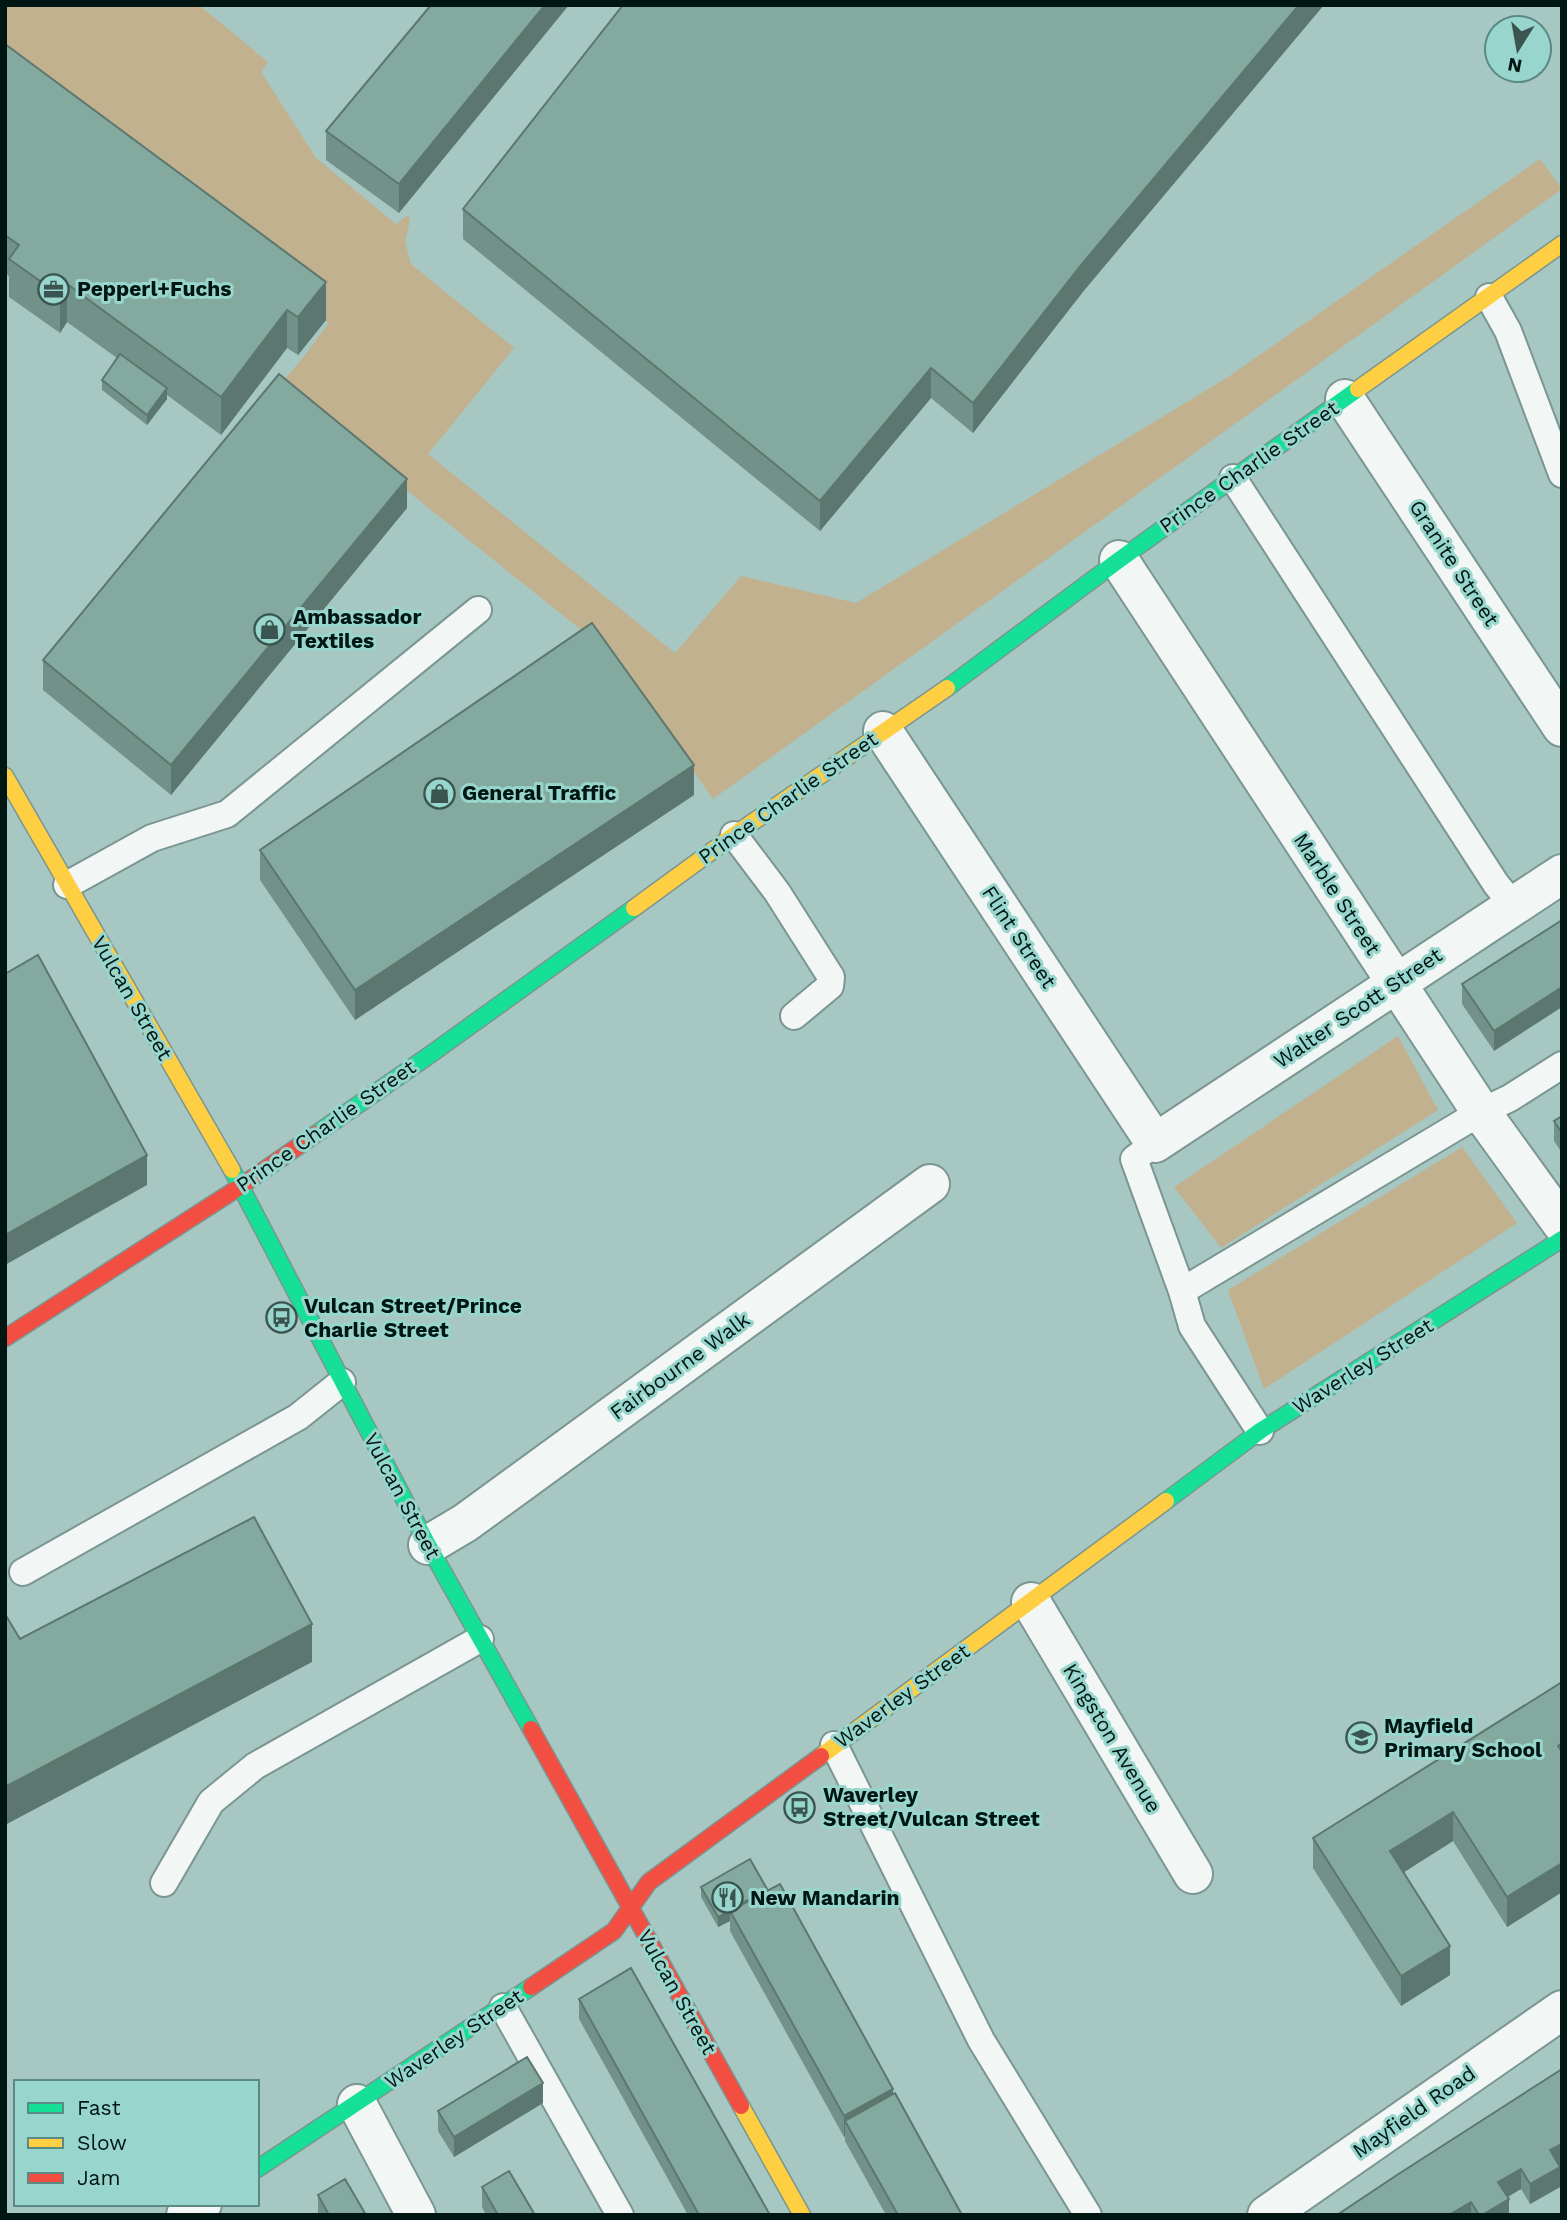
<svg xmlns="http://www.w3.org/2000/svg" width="1567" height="2220" viewBox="0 0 1567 2220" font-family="'Work Sans',sans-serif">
<rect width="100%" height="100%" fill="#a6c7c2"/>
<path fill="#c2b18e" d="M5 5H199L268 62 261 72 316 158 396 224 408 215 410 221 405 242 411 264 514 348 428 454 675 653 741 576 856 603 1228 377 1540 159 1562 189 713 799 609 652 287 395 225 449 301 360 329 323 10 82 5 45Z
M1398 1036 1438 1110 1221 1248 1174 1187Z
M1462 1147 1517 1223 1264 1389 1228 1290Z"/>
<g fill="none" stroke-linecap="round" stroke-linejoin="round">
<defs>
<path id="lane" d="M1489 297 1508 331 1562 474
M1233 478 1496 884 1513 905
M734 835 777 892 831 977 830 986 794 1016
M67 885 152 838 227 814 478 610
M1155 1143 1134 1159 1182 1291 1192 1326 1260 1431
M1182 1291 1481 1112 1510 1098 1562 1065
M23 1572 298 1417 342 1382
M834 1745 981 2040 1088 2215
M164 1883 211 1802 255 1766 480 1639
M503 2007 620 2215"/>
<path id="street" d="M1345 399 1562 727
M1119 560 1481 1112 1562 1224
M883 731 1155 1143 1562 874
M428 1545 465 1523 930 1184
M1031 1602 1193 1874
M357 2104 416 2215
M186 2215 202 2204
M1267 2215 1562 2010"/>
<path id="fast" d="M947 688 1119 560 1358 389
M316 1134 431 1054 634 908
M232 1170 428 1545 531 1729
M1166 1501 1260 1431 1562 1239
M257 2169 531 1987"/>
<path id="slow" d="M1358 389 1562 244
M5 776 232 1170
M634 908 734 835 947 688
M821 1756 1166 1501
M741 2106 802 2215"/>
<path id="jam" d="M5 1338 241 1186 316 1134
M531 1729 741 2106
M531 1987 614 1931 649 1882 821 1756"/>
</defs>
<use href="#lane" stroke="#7b9692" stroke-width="30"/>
<use href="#street" stroke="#7b9692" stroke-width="42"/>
<use href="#fast" stroke="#7b9692" stroke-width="19"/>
<use href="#slow" stroke="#7b9692" stroke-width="19"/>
<use href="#jam" stroke="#7b9692" stroke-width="19"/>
<use href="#lane" stroke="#f2f7f6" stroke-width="26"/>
<use href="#street" stroke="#f2f7f6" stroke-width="38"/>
<use href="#fast" stroke="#16e098" stroke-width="16"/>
<use href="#slow" stroke="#ffcf43" stroke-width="16"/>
<use href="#jam" stroke="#f24e42" stroke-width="16"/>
</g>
<path fill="#729289" d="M431 5 399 213 326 160V131Z
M5 44 326 320 298 355 287 348 221 435 167 395V399L147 425 102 390V380L117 358 67 322 60 333 9 297V276L5 273Z
M463 209 1082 293 973 433 931 398 820 531 463 239Z
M407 508 171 795 43 690V660Z
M694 795 355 1020 260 880V850Z
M1562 920 1494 1051 1462 1004V984Z
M1562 1116V1153L1554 1141V1121Z
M1562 1682V1892L1507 1927 1453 1841 1404 1872 1450 1975 1401 2006 1313 1868V1838Z
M701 1887 767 1891 893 2094 962 2215H886L845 2141V2136L844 2137 730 1931V1921L718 1927 701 1897Z
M579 1999 770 2215H688L579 2019Z
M543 2103 454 2157 438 2131V2111Z
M1559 2166 1560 2187 1530 2204 1521 2189 1508 2197 1509 2215H1337L1397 2175Z
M482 2187 535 2215H486L482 2207Z
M318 2195 366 2215H318Z"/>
<path fill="#5c776f" d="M545 5H569L399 213V184Z
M1299 5H1324L1082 293 973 433V403L1082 264Z
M326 282V320L298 355V317Z
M67 284V322L60 333V295Z
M287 310V348L221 435V397Z
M931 368V398L820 531V501Z
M167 388V399L147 425V415Z
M407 479V508L171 795V765Z
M694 765V795L355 1020V990Z
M1562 987V1007L1494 1051V1031Z
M147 1155V1185L5 1265V1235Z
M312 1624V1662L5 1825V1787Z
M1453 1812V1841L1390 1881V1851Z
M1562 1863V1892L1507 1927V1897Z
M767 1889V1899L730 1911V1921L718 1927V1917Z
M1450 1946V1975L1401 2006V1976Z
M543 2083V2103L454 2157V2137Z
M893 2089V2110L845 2121V2136L844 2137V2116Z
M1562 2144V2164L1550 2171V2150Z
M1560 2167V2187L1530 2204V2184Z
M1521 2169V2189L1498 2202V2182Z
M1509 2199V2215H1482Z
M1471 2202V2215H1449Z"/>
<path fill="#84aa9f" stroke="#5c776f" stroke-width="2" d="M431 5H545L399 184 326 131Z
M623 5H1299L1082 264 973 403 931 368 820 501 463 209Z
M5 44 326 282 298 317 287 310 221 397 67 284 60 295 9 259 19 245 5 235Z
M120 354 167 388 147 415 102 380Z
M279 374 407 479 171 765 43 660Z
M592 623 694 765 355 990 260 850Z
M1562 920V987L1494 1031 1462 984Z
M38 955 147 1155 5 1235V974Z
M1562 1116V1133L1554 1121Z
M254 1517 312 1624 5 1787V1614L20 1639Z
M1562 1682V1743L1558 1746 1562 1752V1863L1507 1897 1453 1812 1390 1851 1450 1946 1401 1976 1313 1838Z
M750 1859 767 1889 718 1917 701 1887Z
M780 1884 893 2089 844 2116 730 1911Z
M631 1968 770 2215H699L579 1999Z
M527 2057 543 2083 454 2137 438 2111Z
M1562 2069V2144L1550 2150 1560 2167 1530 2184 1521 2169 1498 2182 1509 2199 1482 2215H1479L1471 2202 1449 2215H1337L1397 2175Z
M895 2093 962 2215H898L845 2121Z
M509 2171 535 2215H498L482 2187Z
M345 2179 366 2215H329L318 2195Z"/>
<defs>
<symbol id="office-ring" viewBox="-11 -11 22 22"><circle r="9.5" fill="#98d5cd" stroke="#3a5450" stroke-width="1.5"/><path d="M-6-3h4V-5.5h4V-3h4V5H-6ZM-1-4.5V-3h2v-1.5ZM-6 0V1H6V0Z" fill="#3a5450"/></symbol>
<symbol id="shop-ring" viewBox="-11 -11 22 22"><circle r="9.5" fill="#98d5cd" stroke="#3a5450" stroke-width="1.5"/><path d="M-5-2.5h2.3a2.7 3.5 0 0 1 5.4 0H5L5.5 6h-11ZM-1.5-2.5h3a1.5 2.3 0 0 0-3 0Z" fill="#3a5450"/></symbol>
<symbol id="bus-ring" viewBox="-11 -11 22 22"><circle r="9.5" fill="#98d5cd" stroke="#3a5450" stroke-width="1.5"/><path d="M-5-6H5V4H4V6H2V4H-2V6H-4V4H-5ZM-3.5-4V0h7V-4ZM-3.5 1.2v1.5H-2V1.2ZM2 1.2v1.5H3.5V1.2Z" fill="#3a5450"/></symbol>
<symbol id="school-ring" viewBox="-11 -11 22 22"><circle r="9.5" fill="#98d5cd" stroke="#3a5450" stroke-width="1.5"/><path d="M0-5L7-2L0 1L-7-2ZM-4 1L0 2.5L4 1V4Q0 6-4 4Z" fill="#3a5450"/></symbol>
<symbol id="restaurant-ring" viewBox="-11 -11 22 22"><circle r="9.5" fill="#98d5cd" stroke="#3a5450" stroke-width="1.5"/><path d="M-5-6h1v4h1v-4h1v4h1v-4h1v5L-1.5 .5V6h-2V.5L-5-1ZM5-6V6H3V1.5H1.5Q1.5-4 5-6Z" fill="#3a5450"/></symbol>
</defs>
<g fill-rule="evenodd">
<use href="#office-ring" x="36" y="272" width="35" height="35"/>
<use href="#shop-ring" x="252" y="612" width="35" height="35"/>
<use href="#shop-ring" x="422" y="776" width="35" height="35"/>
<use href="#bus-ring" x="264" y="1300" width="35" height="35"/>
<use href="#school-ring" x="1344" y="1720" width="35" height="35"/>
<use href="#bus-ring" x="782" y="1790" width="35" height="35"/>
<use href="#restaurant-ring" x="710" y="1880" width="35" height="35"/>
</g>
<g text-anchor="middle" stroke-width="6" stroke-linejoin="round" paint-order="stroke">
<g font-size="21" font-weight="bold" fill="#001613" stroke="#98d5cd" text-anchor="start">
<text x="77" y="296">Pepperl+Fuchs</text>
<text x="293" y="624">Ambassador<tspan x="293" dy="24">Textiles</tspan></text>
<text x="462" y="800">General Traffic</text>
<text x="304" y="1313">Vulcan Street/Prince<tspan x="304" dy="24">Charlie Street</tspan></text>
<text x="1384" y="1733">Mayfield<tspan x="1384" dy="24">Primary School</tspan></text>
<text x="823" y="1802">Waverley<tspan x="823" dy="24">Street/Vulcan Street</tspan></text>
<text x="750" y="1905">New Mandarin</text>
</g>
<g font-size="21" fill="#001613" stroke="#98d5cd">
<text transform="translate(1249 467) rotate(-35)" y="7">Prince Charlie Street</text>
<text transform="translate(1454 563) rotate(57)" y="7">Granite Street</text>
<text transform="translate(788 798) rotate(-35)" y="7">Prince Charlie Street</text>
<text transform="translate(1337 894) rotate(57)" y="7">Marble Street</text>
<text transform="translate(1019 937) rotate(57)" y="7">Flint Street</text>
<text transform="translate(132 998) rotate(60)" y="7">Vulcan Street</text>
<text transform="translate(1358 1008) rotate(-34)" y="7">Walter Scott Street</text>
<text transform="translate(326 1126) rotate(-35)" y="7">Prince Charlie Street</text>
<text transform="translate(680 1366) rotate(-36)" y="7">Fairbourne Walk</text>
<text transform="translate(1363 1366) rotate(-32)" y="7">Waverley Street</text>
<text transform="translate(402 1496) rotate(62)" y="7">Vulcan Street</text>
<text transform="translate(902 1696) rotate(-36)" y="7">Waverley Street</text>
<text transform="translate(1112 1738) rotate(59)" y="7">Kingston Avenue</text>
<text transform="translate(677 1992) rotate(61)" y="7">Vulcan Street</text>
<text transform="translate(454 2039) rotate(-34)" y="7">Waverley Street</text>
<text transform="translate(1414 2112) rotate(-35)" y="7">Mayfield Road</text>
</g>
</g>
<rect width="1567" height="2220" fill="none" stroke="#001613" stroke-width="14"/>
<rect x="14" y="2080" width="245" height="126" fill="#98d5cd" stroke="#5b8983" stroke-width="2"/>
<rect x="28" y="2103" width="35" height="10" fill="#16e098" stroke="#5b8983" stroke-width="2"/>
<text x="77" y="2115" font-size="21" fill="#001613">Fast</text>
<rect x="28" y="2138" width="35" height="10" fill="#ffcf43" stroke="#5b8983" stroke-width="2"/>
<text x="77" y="2150" font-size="21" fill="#001613">Slow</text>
<rect x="28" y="2173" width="35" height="10" fill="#f24e42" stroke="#5b8983" stroke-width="2"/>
<text x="77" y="2185" font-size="21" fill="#001613">Jam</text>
<g transform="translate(1518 49) rotate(191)"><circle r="33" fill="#98d5cd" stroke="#5b8983" stroke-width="2"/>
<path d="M0-5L12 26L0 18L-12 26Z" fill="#3a5450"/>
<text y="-10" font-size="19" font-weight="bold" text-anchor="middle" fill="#001613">N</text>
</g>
</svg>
